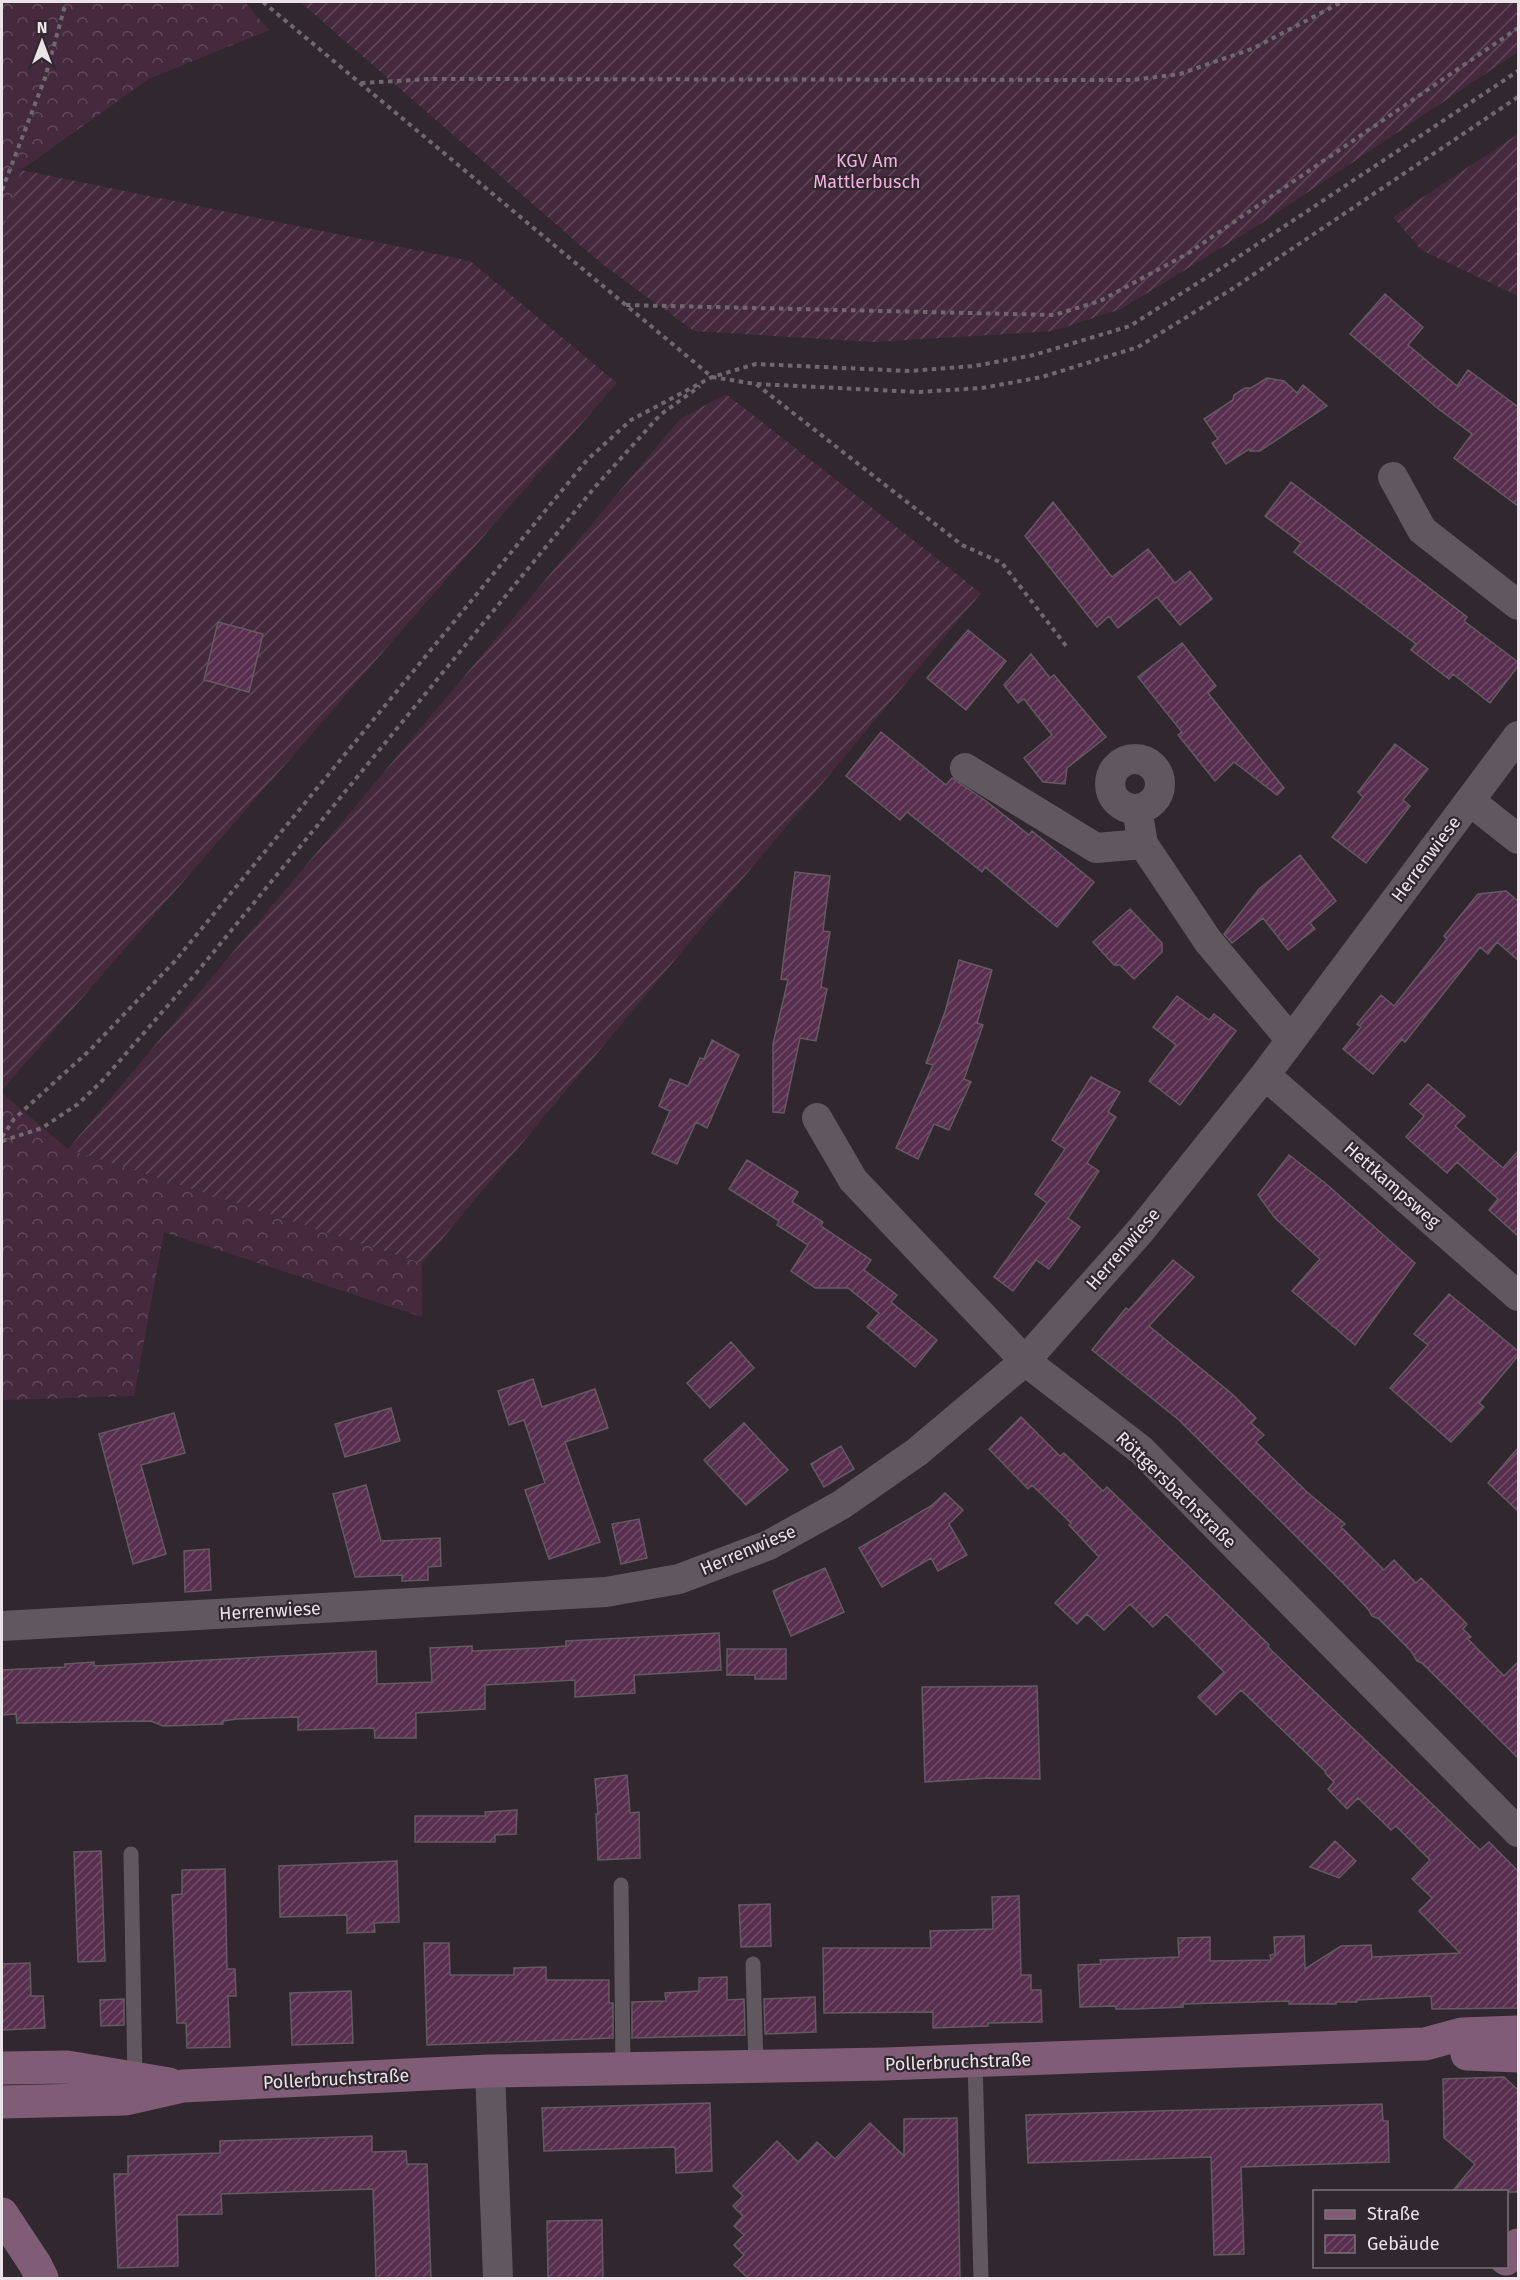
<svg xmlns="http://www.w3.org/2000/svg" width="1520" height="2280" viewBox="0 0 1520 2280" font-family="'Fira Sans',sans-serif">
<defs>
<pattern id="forest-crowns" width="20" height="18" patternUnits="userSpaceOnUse" patternTransform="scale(1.5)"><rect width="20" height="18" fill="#452a3e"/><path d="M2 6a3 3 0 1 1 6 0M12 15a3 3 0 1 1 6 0" fill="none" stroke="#60495a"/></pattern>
<pattern id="garden-furrows" width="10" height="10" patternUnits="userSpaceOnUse" patternTransform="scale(1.5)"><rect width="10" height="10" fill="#452a3e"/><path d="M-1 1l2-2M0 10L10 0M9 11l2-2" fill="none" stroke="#60495a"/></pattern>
<pattern id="building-hatch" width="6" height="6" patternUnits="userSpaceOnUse" patternTransform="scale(1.5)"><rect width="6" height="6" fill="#582f4e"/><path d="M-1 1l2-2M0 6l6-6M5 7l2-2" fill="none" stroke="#704d68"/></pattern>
</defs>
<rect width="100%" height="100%" fill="#30282e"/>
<path fill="url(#forest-crowns)" d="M2 2H245L269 30 149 79 21 170 2 235Z
M2 1093 68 1149 422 1263V1317L164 1232 134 1396 2 1400Z"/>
<path fill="url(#garden-furrows)" d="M300 2H1518V52L1257 226 1121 309 1053 331 874 342 694 331 602 264Z
M1518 134V296L1421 250 1393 217Z
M21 170 470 261 617 383 2 1090V235Z
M726 394 981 593 422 1263 68 1149 680 419Z"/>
<path fill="url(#building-hatch)" stroke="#645a61" stroke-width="1.5" d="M1385 294 1423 327 1408 345 1457 386 1468 370 1518 407V506L1454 458 1472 434 1436 407 1350 334Z
M1267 378 1284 381 1297 393 1303 385 1327 406 1260 451H1250L1249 449 1226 464 1212 443 1218 439 1204 419 1233 400 1234 395 1245 388H1251Z
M1291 482 1467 617 1464 621 1518 662V666L1490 703 1453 674 1449 679 1411 650 1416 644 1294 552 1301 543 1265 516Z
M1053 502 1112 577 1148 549 1175 583 1190 571 1212 599 1180 625 1157 597 1118 628 1109 616 1097 627 1025 536Z
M218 622 263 634 249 692 204 680Z
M968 630 1006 661 966 710 927 678Z
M1182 643 1216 686 1208 693 1284 788 1277 795 1234 762 1215 781 1178 735 1182 732 1138 677Z
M1031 654 1050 678 1054 675 1106 737 1067 768 1065 784 1043 782 1024 758 1052 735 1024 699 1018 703 1004 685Z
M881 732 946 785 952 778 986 801 1029 835 1032 831 1094 882 1057 927 985 867 982 872 907 812 900 820 846 776Z
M1395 744 1428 769 1403 800 1410 806 1366 863 1332 837 1363 797 1358 792Z
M1300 855 1336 901 1310 923 1315 929 1288 950 1263 918 1232 943 1224 934 1259 889Z
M795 872 830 876 823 931 830 932 821 987 827 989 816 1041 800 1038 784 1113 773 1112V1044L788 980 781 979Z
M1506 891 1518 901V960L1497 942 1488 954 1480 947 1405 1042 1402 1039 1373 1074 1343 1049 1361 1027 1357 1024 1381 995 1394 1006 1447 939 1444 936 1478 894Z
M1130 909 1162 943V952L1134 979 1120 965H1114L1093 942Z
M959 960 992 970 977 1023 983 1025 964 1079 971 1082 949 1130 934 1124 918 1159 896 1148 933 1065 926 1063 945 1012Z
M1177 996 1209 1020 1214 1014 1236 1031 1180 1105 1149 1081 1176 1045 1153 1027Z
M712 1040 739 1055 707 1128 696 1122 677 1164 652 1153 670 1111 659 1106 670 1079 688 1086 700 1058 704 1059Z
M1091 1077 1120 1092 1108 1112 1116 1117 1087 1163 1099 1171 1068 1218 1080 1227 1049 1269 1036 1260 1013 1291 994 1277 1047 1203 1035 1194 1065 1149 1052 1140Z
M1428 1084 1465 1116 1455 1126 1503 1168 1518 1151V1236L1489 1210 1498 1199 1457 1162 1447 1173 1406 1137 1424 1116 1410 1104Z
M1289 1155 1325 1183 1415 1263 1355 1345 1292 1291 1320 1259 1275 1218 1258 1195Z
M747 1160 798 1192 792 1202 823 1222 821 1226 871 1260 864 1270 897 1295 891 1302 937 1340 915 1367 867 1327 879 1313 848 1288H815L791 1271 808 1245 777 1225 779 1221 729 1189Z
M1173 1260 1194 1277 1149 1326 1231 1393 1256 1418 1251 1423 1264 1435 1256 1442 1307 1492 1345 1524 1341 1527 1384 1570 1394 1560 1416 1583 1421 1578 1467 1624 1463 1629 1471 1637 1468 1639 1504 1676 1518 1662V1758L1422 1663 1417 1661 1411 1651 1379 1619 1372 1616 1368 1609 1341 1581 1179 1420 1092 1350 1126 1308 1129 1310Z
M1449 1294 1518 1351V1356L1479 1403 1484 1407 1451 1442 1390 1388 1428 1345 1414 1334Z
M731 1342 754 1368 710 1408 687 1383Z
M533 1379 542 1407 595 1389 608 1428 565 1442 600 1542 549 1559 525 1490 545 1483 524 1420 509 1425 498 1391Z
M391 1408 400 1441 345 1457 335 1424Z
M174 1413 185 1453 141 1465 166 1554 133 1564 99 1434Z
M1021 1417 1060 1456 1064 1453 1103 1491 1107 1487 1269 1645 1268 1647 1480 1850 1489 1842 1518 1871V2008L1432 2009 1431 1996 1357 2000V2002H1336V2004H1289V2001L1183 2004V2007L1136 2009H1116L1115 2006 1080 2007 1078 1965 1101 1964 1100 1960 1179 1957 1178 1938 1210 1937V1961L1271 1960 1270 1955 1275 1954 1274 1937 1304 1936 1305 1969 1341 1946 1371 1945 1372 1957 1460 1953 1419 1911 1432 1898 1412 1879 1430 1860 1396 1826 1391 1830 1358 1798 1347 1809 1328 1789 1334 1782 1325 1773 1326 1772 1241 1690 1216 1715 1198 1697 1224 1672 1166 1614 1153 1627 1130 1604 1104 1630 1087 1614 1077 1624 1055 1603 1099 1557 1069 1525 1071 1523 1032 1485 1028 1489 989 1449Z
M744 1423 788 1470 746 1505 704 1460Z
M841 1446 854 1469 824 1487 811 1464Z
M1518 1448V1511L1488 1483Z
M366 1485 381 1541 440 1538 441 1566 428 1567V1580L402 1581V1575L355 1577 333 1494Z
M945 1493 963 1510 949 1524 967 1555 938 1571 931 1558 882 1587 859 1548 931 1506Z
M639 1519 647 1558 621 1564 612 1524Z
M209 1549 211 1590 185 1592 184 1551Z
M825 1568 844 1612 791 1636 773 1591Z
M719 1633 721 1670 634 1675 635 1693 575 1697V1680L485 1685V1709L416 1713V1738H375L374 1728 298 1730V1717L237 1719 223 1721V1724L163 1726 151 1721 17 1723 16 1714 2 1715V1670L65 1667V1664L94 1662V1666L376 1651 377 1684 432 1682 430 1648 472 1646V1651L539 1648 566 1646V1641Z
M727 1649H786V1679H755V1675H727Z
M1037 1686 1040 1779 988 1778 925 1782 922 1687Z
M627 1775 630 1813 639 1812 640 1858 598 1860 596 1814H598L595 1779Z
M517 1810 516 1834 495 1835V1842H415V1816H486L485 1812Z
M1335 1841 1356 1861 1339 1878 1310 1867Z
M101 1851 105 1961 78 1962 74 1852Z
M397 1861 399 1922 374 1923 375 1932 347 1933V1915L280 1917 279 1866Z
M225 1869 227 1969H235L236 1996H228L230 2047 187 2048 186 2023H177L172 1895 182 1894V1870Z
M1019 1896 1021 1975H1031V1990H1041L1042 2022 988 2023V2026L933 2028V2012L824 2013 823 1948H931L930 1931 993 1929 992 1897Z
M770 1904 771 1946 741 1947 739 1905Z
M424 1943H449L450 1975H514V1968L546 1967V1980H609V2003H613V2038L427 2045Z
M30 1963 31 1996H43L45 2028 2 2030V1964Z
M727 1977V2000L744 1999 745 2035 632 2038V2002L666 2001 665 1993 699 1991V1978Z
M351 1991 353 2043 292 2045 290 1993Z
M815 1997 816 2032 765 2034 764 1999Z
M124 1999V2025L101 2026 100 2000Z
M1504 2077 1518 2090V2192H1452L1475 2164 1444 2138 1443 2079Z
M710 2103 712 2171 676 2173 675 2147 544 2151 542 2108Z
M1382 2104 1383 2121H1388L1389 2162 1241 2167 1244 2254 1214 2255 1211 2157 1028 2163 1026 2115Z
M957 2118 960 2278H748L734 2265 744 2255 734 2245 744 2235 734 2226 743 2216 733 2206 743 2196 733 2186 777 2141 798 2162 817 2142 835 2159 870 2123 904 2156V2119Z
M372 2136V2152L406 2151 407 2164H427L431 2278H376L373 2189 221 2194 222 2214 177 2215 178 2266 118 2268 114 2174H128V2156L220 2153V2141Z
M602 2220 603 2278H548L547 2221Z"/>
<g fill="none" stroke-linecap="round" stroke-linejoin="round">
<path stroke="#70686e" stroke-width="4" stroke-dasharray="4.5 4.5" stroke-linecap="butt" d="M263 2 712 377 756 384 962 545 1002 563 1067 647
M361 83 430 79 1132 80 1180 74 1254 48 1342 2
M2 190 45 78 66 2
M626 305 1054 315 1100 301 1187 254 1518 28
M757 384 918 392 982 388 1042 377 1138 347 1232 289 1518 97
M2 1137 14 1119 90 1050 175 961 587 460 631 420 712 377 756 364 909 371 974 366 1034 355 1130 326 1223 267 1518 71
M2 1141 42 1128 78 1104 102 1081 198 971 595 487 660 415 700 386"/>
<path stroke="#61575e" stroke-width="15" d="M131 1854 135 2082
M621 1885 623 2069
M753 1964 756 2067
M975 2061 981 2278"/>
<path stroke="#61575e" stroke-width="30" d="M1393 477 1422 530 1518 605
M1110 784a25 25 0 1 1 50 0a25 25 0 1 1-50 0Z
M965 768 1096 848 1143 844
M1470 801 1518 839
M1137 809 1143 844 1208 941 1290 1039
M1265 1075 1518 1296
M817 1118 853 1180 1025 1361 1141 1450 1518 1832
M2 1626 606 1592 679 1579 769 1545 841 1505 917 1452 1025 1361 1141 1230 1265 1075 1518 736
M490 2071 498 2278"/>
<path stroke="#805c77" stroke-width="33" d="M1467 2054 1518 2056
M2 2068 67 2067 169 2084
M2 2102 126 2099 183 2086 490 2071 885 2064 1425 2044 1462 2034 1518 2032
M2 2214 35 2264 42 2278
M1506 2259 1518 2245"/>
</g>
<g text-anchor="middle" stroke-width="4.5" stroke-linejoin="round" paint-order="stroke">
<g font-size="18" fill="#f5afe1" stroke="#30282e">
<text x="867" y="167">KGV Am<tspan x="867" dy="21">Mattlerbusch</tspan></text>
</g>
<g font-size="18" fill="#eae4e8" stroke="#30282e">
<text transform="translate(1426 859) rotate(-53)" y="6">Herrenwiese</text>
<text transform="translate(1392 1185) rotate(41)" y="6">Hettkampsweg</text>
<text transform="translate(1123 1249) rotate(-49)" y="6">Herrenwiese</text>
<text transform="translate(1176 1490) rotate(44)" y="6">Röttgersbachstraße</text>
<text transform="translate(748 1550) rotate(-23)" y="6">Herrenwiese</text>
<text transform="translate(270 1611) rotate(-3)" y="6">Herrenwiese</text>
<text transform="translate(958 2062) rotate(-2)" y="6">Pollerbruchstraße</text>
<text transform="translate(336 2079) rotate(-3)" y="6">Pollerbruchstraße</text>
</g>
</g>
<rect width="1520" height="2280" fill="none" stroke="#eae4e8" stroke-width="6"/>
<rect x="1313" y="2190" width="195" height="78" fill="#30282e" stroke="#7a7378" stroke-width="1.5"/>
<rect x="1325" y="2210" width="30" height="9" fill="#805c77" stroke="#7a7378" stroke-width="1.5"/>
<text x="1367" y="2220" font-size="18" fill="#eae4e8">Straße</text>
<rect x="1325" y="2235" width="30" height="18" fill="url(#building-hatch)" stroke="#7a7378" stroke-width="1.5"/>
<text x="1367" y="2250" font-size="18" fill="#eae4e8">Gebäude</text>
<g transform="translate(42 42)" stroke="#30282e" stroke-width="4.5" paint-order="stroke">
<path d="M0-4.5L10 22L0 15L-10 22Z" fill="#eae4e8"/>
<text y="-9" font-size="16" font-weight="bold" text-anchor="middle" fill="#eae4e8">N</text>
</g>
</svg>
